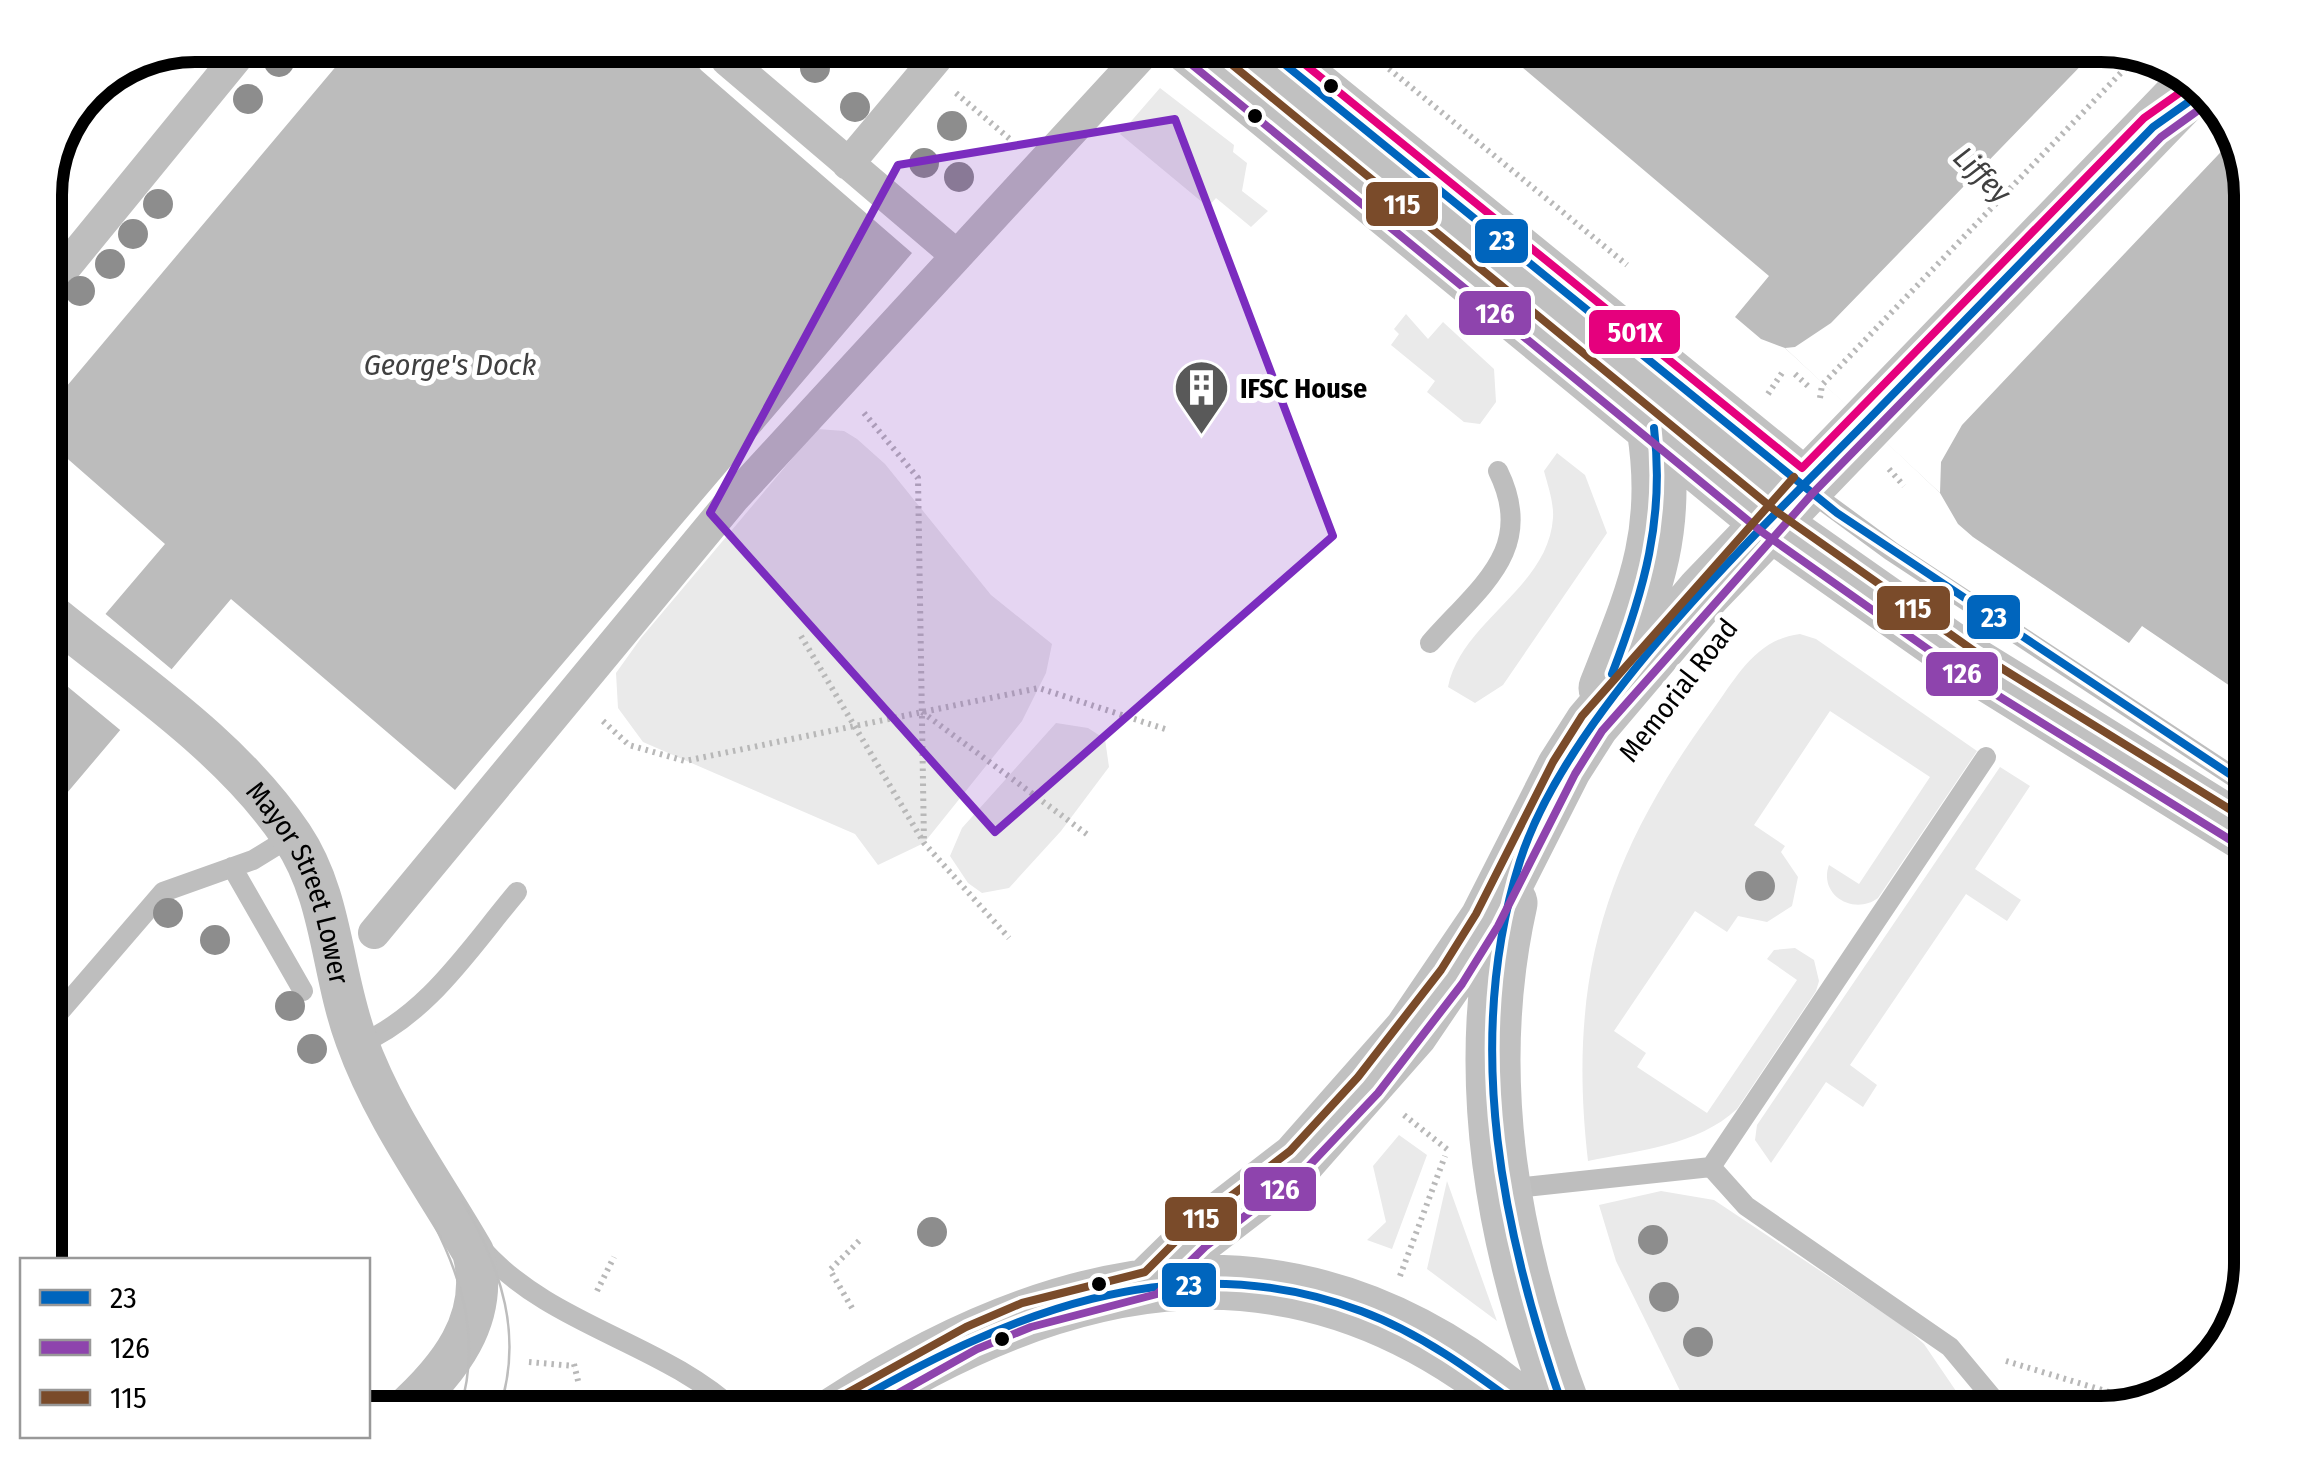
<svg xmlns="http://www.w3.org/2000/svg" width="2297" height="1458" viewBox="0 0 2297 1458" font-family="'Fira Sans Condensed',sans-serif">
<rect width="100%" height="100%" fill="#fff"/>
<path fill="#eaeaea" d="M1160 88 1234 145 1233 152 1247 163 1242 191 1268 211 1251 227 1216 198 1208 207 1120 134Z
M1406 314 1428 339 1443 322 1494 369 1496 402 1480 424 1464 422 1427 392 1435 381 1391 345 1399 334 1394 329Z
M817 429 844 431 857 439 885 464 991 595 1052 644 1046 673 1022 721 924 843 878 865 855 834 643 742 618 708 616 673 641 638Z
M1557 453 1585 475 1607 533 1503 685 1475 703 1448 687C1462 620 1548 589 1553 518 1554 503 1548 486 1544 471Z
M1800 634 1816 639 1977 751 1878 898C1854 916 1818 895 1829 865L1859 884 1930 777 1830 711 1754 825 1785 846 1781 852 1798 877 1792 906 1767 922 1738 916 1727 932 1695 911 1614 1031 1646 1053 1637 1067 1707 1113 1797 980 1767 959 1774 950 1795 948 1814 960 1819 981 1816 991 1737 1109C1697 1146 1639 1150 1588 1161 1567 978 1605 858 1712 711 1736 678 1756 639 1800 634Z
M1056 723 1088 728 1105 739 1109 767 1061 831 1009 888 982 893 968 883 950 856 962 828Z
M2000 767 2030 786 1975 869 2021 900 2007 921 1966 894 1850 1065 1877 1085 1863 1107 1826 1082 1771 1163 1755 1140 1757 1125Z
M1399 1135 1427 1155 1392 1249 1367 1240 1386 1222 1373 1166Z
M1447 1181 1497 1321 1427 1269Z
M1661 1191 1714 1200 1906 1328 1924 1344 1971 1413H1691L1616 1261 1599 1205Z"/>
<path fill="#bcbcbc" d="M354 45H693V59L701 70 912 253 455 790 231 599 45 819V685L165 544 45 439V412Z
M1496 45H2101L2232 120 2252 187V701L2142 626 2129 643 1973 537 1958 524 1940 493 1864 421 1785 348 1761 339 1735 317 1769 276Z"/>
<path fill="#fff" d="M2101 45 2184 70 2232 120 2236 136 1962 425 1941 462 1940 493 1785 348 1795 347 1831 323Z
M102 611 176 673 125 734 50 672Z"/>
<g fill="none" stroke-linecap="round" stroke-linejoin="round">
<path stroke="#b8b8b8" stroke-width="6" stroke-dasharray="2.5 5" stroke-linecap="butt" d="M1360 45 1627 265
M956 93 1011 140
M1795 374 1809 387
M1768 394 1782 373
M1820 398 1822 385 2137 56
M864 413 918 478 924 843
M1889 469 1904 486
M801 636 924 843 1009 938
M922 712 1088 835
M603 721 629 745 685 761 1039 688 1168 730
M1404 1115 1448 1150
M1400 1276 1445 1156
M597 1291 614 1257
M852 1308 830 1270 860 1240
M2006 1361 2112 1393 2124 1407
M529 1362 574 1366
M574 1364 579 1385"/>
<path stroke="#bebebe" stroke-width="20" d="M1808 490 1891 551 2252 789
M1430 643C1479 587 1537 550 1498 471
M232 867 303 991
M45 1029 163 892 253 860 292 836
M358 1045C428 1015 469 949 517 892
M1711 1167 1746 1206 1950 1347 2005 1413
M1507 1189 1711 1167 1986 757
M482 1249C552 1327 663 1342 738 1413"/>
<path stroke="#bebebe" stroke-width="32" d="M740 45 727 60 956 255
M848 164 936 59
M45 292 247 45
M374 933 733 499 1151 45"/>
<path stroke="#bebebe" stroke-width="42" id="s1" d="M45 610C129 679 231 745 292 836 333 897 331 971 356 1039 384 1117 432 1181 473 1252 491 1319 448 1371 401 1413"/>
<path stroke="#c1c1c1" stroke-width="55" d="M1188 45 1769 522 1970 663 2252 838
M1261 45 1803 485
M1606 688C1644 592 1671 533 1654 428
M1510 903C1471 1078 1503 1248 1565 1413
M1151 1283 1198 1237 1298 1160 1411 1032 1487 920 1564 768 1592 724 1704 592 2196 82
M837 1413C1070 1262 1303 1217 1529 1413"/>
<path stroke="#bdbdbd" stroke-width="2.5" d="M463 1202C501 1268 525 1337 498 1413
M433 1222C465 1285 481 1344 459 1413"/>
<defs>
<path id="bus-1" d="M1261 45 1837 513 2252 789
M1612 674C1644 591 1665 518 1654 428
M842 1409C1002 1316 1175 1241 1361 1311 1423 1334 1476 1374 1529 1413
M1565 1413C1503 1236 1462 1045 1520 861 1567 712 1757 533 1867 421 1963 323 2058 225 2153 127L2204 91"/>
<path id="bus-2" d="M1180 55 1762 532 1963 674 2245 849
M863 1413 977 1349 1031 1327 1157 1294 1206 1246 1306 1169 1378 1093 1462 984 1498 926 1575 774 1602 731 1812 494 2161 137 2211 101"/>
<path id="bus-3" d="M1208 45 1777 512 1977 653 2252 823
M831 1402 966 1327 1022 1303 1145 1272 1190 1227 1290 1151 1358 1077 1441 970 1476 914 1553 762 1582 716 1794 477"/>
<path id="bus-4" d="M1281 45 1802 468 2144 118 2195 82"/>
</defs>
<use href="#bus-1" stroke="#fff" stroke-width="15"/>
<use href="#bus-2" stroke="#fff" stroke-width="15"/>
<use href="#bus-3" stroke="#fff" stroke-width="15"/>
<use href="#bus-4" stroke="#fff" stroke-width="15"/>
<use href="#bus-1" stroke="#0065bd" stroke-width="8"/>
<use href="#bus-2" stroke="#8e44ad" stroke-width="8"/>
<use href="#bus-3" stroke="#7a4b2a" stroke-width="8"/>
<use href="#bus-4" stroke="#e5007d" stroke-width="8"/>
</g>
<g fill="#8d8d8d">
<circle cx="279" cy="62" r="15"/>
<circle cx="815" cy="68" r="15"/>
<circle cx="248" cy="99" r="15"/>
<circle cx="855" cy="107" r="15"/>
<circle cx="952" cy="126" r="15"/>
<circle cx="924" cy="163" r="15"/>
<circle cx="959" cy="177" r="15"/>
<circle cx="158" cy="204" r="15"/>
<circle cx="133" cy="234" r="15"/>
<circle cx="110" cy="264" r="15"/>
<circle cx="80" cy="291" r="15"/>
<circle cx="1760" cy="886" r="15"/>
<circle cx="168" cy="913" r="15"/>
<circle cx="215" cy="940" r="15"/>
<circle cx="290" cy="1006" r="15"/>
<circle cx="312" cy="1049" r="15"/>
<circle cx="932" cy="1232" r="15"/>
<circle cx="1653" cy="1240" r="15"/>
<circle cx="1664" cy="1297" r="15"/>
<circle cx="1698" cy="1342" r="15"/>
</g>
<path fill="#7b2cbf" fill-opacity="0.2" stroke="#7b2cbf" stroke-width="8" stroke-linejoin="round" d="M1175 119 1333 536 995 832 710 513 898 165Z"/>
<defs>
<symbol id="building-pin" viewBox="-11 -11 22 30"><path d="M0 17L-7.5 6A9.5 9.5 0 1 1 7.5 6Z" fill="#595959" stroke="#fff"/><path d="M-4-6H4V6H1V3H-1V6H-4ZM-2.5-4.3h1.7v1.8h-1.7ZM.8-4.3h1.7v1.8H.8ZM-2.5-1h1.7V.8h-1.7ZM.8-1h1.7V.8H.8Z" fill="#fff"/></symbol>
</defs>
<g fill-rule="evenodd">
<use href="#building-pin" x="1170" y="356" width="63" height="86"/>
</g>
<g fill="#000" stroke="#fff" stroke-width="4">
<circle cx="1331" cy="86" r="9"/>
<circle cx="1255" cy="116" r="9"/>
<circle cx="1099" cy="1284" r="9"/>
<circle cx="1002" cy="1339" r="9"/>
</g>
<g text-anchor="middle" stroke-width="10" stroke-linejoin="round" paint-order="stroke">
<g font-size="28" font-weight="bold" fill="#000" stroke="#fff" text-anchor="start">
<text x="1240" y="398">IFSC House</text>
</g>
<g font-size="28" fill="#000" stroke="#fff">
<text transform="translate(1678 690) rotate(-52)" y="10">Memorial Road</text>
<text dy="10" stroke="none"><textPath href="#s1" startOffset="382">Mayor Street Lower</textPath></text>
</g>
<g font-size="30" font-style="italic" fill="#404040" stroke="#fff">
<text transform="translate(1982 175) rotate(44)" y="10">Liffey</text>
<text x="450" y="375">George's Dock</text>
</g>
</g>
<path d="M0 0H2297V1458H0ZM195 62H2101A133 133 0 0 1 2234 195V1263A133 133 0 0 1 2101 1396H195A133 133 0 0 1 62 1263V195A133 133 0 0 1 195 62Z" fill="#fff" fill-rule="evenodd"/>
<path fill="none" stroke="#000" stroke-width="12" d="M195 62H2101A133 133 0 0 1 2234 195V1263A133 133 0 0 1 2101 1396H195A133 133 0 0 1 62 1263V195A133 133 0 0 1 195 62Z"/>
<g stroke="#fff" stroke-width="4">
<rect x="1364" y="180" width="76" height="48" rx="10" fill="#7a4b2a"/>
<rect x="1473" y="217" width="57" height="48" rx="10" fill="#0065bd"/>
<rect x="1457" y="289" width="76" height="48" rx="10" fill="#8e44ad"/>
<rect x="1587" y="308" width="95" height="48" rx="10" fill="#e5007d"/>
<rect x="1875" y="584" width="77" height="48" rx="10" fill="#7a4b2a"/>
<rect x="1965" y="593" width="57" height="48" rx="10" fill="#0065bd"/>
<rect x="1924" y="650" width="76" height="48" rx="10" fill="#8e44ad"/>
<rect x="1242" y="1165" width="76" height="48" rx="10" fill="#8e44ad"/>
<rect x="1163" y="1195" width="76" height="48" rx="10" fill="#7a4b2a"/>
<rect x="1160" y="1261" width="58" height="48" rx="10" fill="#0065bd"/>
</g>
<g font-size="28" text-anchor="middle" font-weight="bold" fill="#fff">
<text x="1402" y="214">115</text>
<text x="1502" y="250">23</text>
<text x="1495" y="323">126</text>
<text x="1635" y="342">501X</text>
<text x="1913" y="618">115</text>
<text x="1994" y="627">23</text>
<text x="1962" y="683">126</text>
<text x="1280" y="1199">126</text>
<text x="1201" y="1228">115</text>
<text x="1189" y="1295">23</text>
</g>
<rect x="20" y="1258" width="350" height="180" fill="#ffffff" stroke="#999999" stroke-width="2.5"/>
<rect x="40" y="1290" width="50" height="15" fill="#0065bd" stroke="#999999" stroke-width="2.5"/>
<text x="110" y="1308" font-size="30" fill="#000000">23</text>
<rect x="40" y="1340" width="50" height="15" fill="#8e44ad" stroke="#999999" stroke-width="2.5"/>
<text x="110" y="1358" font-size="30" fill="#000000">126</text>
<rect x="40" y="1390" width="50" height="15" fill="#7a4b2a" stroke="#999999" stroke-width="2.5"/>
<text x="110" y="1408" font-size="30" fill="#000000">115</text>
</svg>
